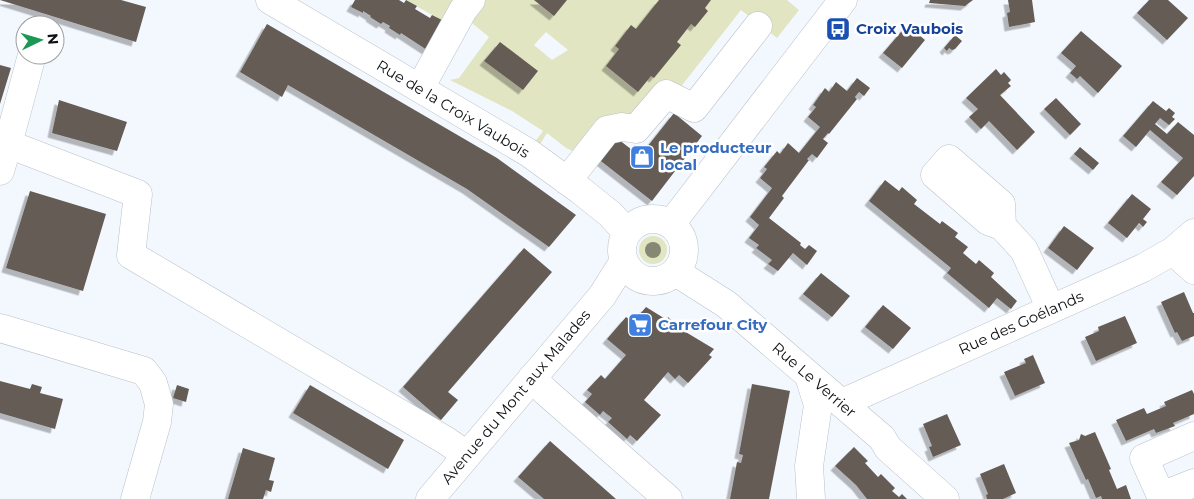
<svg xmlns="http://www.w3.org/2000/svg" width="1194" height="499" viewBox="0 0 1194 499" font-family="Montserrat,sans-serif">
<defs>
<filter id="shadow"><feDropShadow dx="-4.5" dy="4.5" stdDeviation="0" flood-color="#0004"/></filter>
</defs>
<rect width="100%" height="100%" fill="#f3f8fe"/>
<path fill="#e1e5c2" fill-rule="evenodd" d="M406 0H471L453 27Z
M477 0H787L799 10 777 38 741 10 676 93 666 94 586 157 566 148 547 133 537 149 532 146 543 131 512 111 450 80 459 78 489 37 472 23 469 12ZM546 32 568 50 552 60 534 45Z
M639 250a14 14 0 1 1 28 0a14 14 0 1 1-28 0Z"/>
<path fill="#655d55" filter="url(#shadow)" d="M0 0H121L146 7 136 42Z
M355 0H399L404 3 406 0 417 6 415 9 430 18 432 15 444 21 427 50 401 33 400 35 389 28 390 26 383 22 381 24 370 17 371 16 363 11V13L351 7Z
M534 0H567L554 16Z
M659 0H711L705 8 708 11 695 27 691 24 677 42 681 45 654 78 651 76 638 92 606 66 619 49 615 46 631 25 636 29Z
M930 0H973L965 6 929 3Z
M1008 0H1032L1035 22 1009 27 1007 13 1010 12Z
M1149 0H1168L1188 18 1167 40 1137 13Z
M267 24 497 158 576 215 549 247 467 189 288 85 282 97 240 72Z
M907 25 925 40 902 68 883 53Z
M1081 31 1122 66 1098 93 1080 76 1077 79 1070 73 1076 66 1061 53Z
M955 35 962 41 955 49 952 50 949 48 947 51 944 48Z
M500 42 538 71 523 90 484 61Z
M0 65 11 68 0 104Z
M996 69 1001 75 1004 72 1011 80 1008 83 1011 86 1000 95 1035 132 1017 150 989 121 981 129 969 117 978 109 966 98Z
M857 78 870 88 864 96 859 92 855 97 857 99 829 134 828 133 823 139 828 143 817 158 812 154 807 159 809 160 782 196 784 198 769 218 801 243 800 245 805 249 809 245 817 251 807 265 793 253 778 271 768 264 772 260 756 248 759 245 749 238 759 225 750 217 772 188 760 178 767 169 764 167 777 151 780 154 788 143 799 153 815 133 820 127 808 117 816 107 813 105 825 88 829 92 836 82 847 91Z
M1056 98 1081 124 1070 135 1044 109Z
M59 100 127 122 117 151 52 133Z
M1153 101 1166 111 1169 108 1175 113 1172 117 1175 119 1169 125 1160 118 1155 124 1167 134 1178 122 1194 135V176L1177 195 1161 182 1183 158 1150 130 1136 147 1123 136Z
M674 113 702 136 652 201 597 158 614 136 640 156Z
M1080 147 1099 163 1093 170 1074 154Z
M885 180 899 191 902 187 917 200 914 204 940 224 942 221 958 233 955 237 968 247 963 253 976 264 979 260 994 273 991 277 1017 301 1011 309 997 298 989 308 947 273 951 268 869 201Z
M30 191 106 214 83 291 6 268Z
M1132 194 1151 209 1143 219 1147 222 1143 227 1139 223 1127 238 1108 223Z
M1064 226 1094 248 1077 270 1048 248Z
M524 248 552 272 448 392 458 400 441 420 403 387Z
M821 273 850 296 832 317 803 294Z
M1184 292 1193 313H1194V336L1182 341 1177 332 1175 333 1161 302Z
M883 305 911 328 893 349 865 327Z
M646 307 667 320 668 317 679 328 714 349 709 355 712 357 688 383 679 375 675 379 668 372 644 400 661 415 637 441 630 435 627 439 608 422 612 418 603 411 600 415 585 402 592 394 587 390 601 375 605 379 626 355 607 339 626 317 633 322Z
M1125 316 1137 343 1096 361 1085 337 1099 331 1098 327Z
M1033 355 1045 383 1015 396 1004 372 1026 363 1024 359Z
M0 381 30 389 32 384 42 387 40 393 63 399 55 429 0 413Z
M752 384 790 391 769 499H730L737 462 741 463 743 455 739 454Z
M177 385 189 389 186 402 173 398Z
M310 385 404 440 388 469 293 413Z
M1192 390 1194 394V414L1173 423 1175 426 1156 433 1154 429 1126 441 1116 420 1144 408 1147 414 1166 406 1164 402Z
M947 414 961 445 933 457 929 447 932 446 923 424Z
M1095 432 1111 469 1109 470 1117 489 1126 485 1131 499H1102L1101 496 1096 498 1088 479 1086 480 1069 443 1079 440 1081 434 1085 436Z
M550 441 616 499H544L518 477Z
M854 447 868 461 865 463 878 477 881 474 895 488 892 491 899 497 902 494 907 499H867L856 485 835 466Z
M243 448 275 458 269 480 274 481 271 492 266 490 263 499H228Z
M1004 464 1016 493 1003 499H987L986 495 988 494 980 474Z"/>
<g fill="none" stroke-linecap="round" stroke-linejoin="round">
<defs>
<path id="minor" d="M270 0 529 153 580 190 610 214 622 227 628 230
M420 88 463 10 471 0
M8 144 32 55
M949 159 1001 204 1002 226 988 221 935 175Z
M0 171 8 144 138 194 131 255 445 440 467 455
M567 181 607 130 622 127 636 129 666 94 694 108 758 26
M622 250a31 31 0 1 1 62 0a31 31 0 1 1-62 0Z
M671 224 843 0
M1002 226 1024 250 1051 309
M1173 251 1194 270
M677 270 685 278 726 304 882 438 888 448 945 499
M0 328 144 371 153 383 159 404 157 422 135 499
M809 376 818 405 809 466 811 499
M532 378 546 392 668 499
M842 403 1143 268 1173 251 1194 233
M1194 436 1144 458 1161 496 1194 483
M430 499 602 296 624 261"/>
</defs>
<use href="#minor" stroke="#bac1cb" stroke-width="29"/>
<use href="#minor" stroke="#fff" stroke-width="28"/>
</g>
<circle fill="#858873" cx="653" cy="250" r="8"/>
<defs>
<symbol id="bus-square" viewBox="-11 -11 22 22"><rect x="-9" y="-9" width="18" height="18" rx="4" fill="#1a4fb4" stroke="#fff"/><path d="M-5-6H5V4H4V6H2V4H-2V6H-4V4H-5ZM-3.5-4V0h7V-4ZM-3.5 1.2v1.5H-2V1.2ZM2 1.2v1.5H3.5V1.2Z" fill="#fff"/></symbol>
<symbol id="shop-square" viewBox="-11 -11 22 22"><rect x="-9" y="-9" width="18" height="18" rx="4" fill="#3f7fe0" stroke="#fff"/><path d="M-5-2.5h2.3a2.7 3.5 0 0 1 5.4 0H5L5.5 6h-11ZM-1.5-2.5h3a1.5 2.3 0 0 0-3 0Z" fill="#fff"/></symbol>
<symbol id="supermarket-square" viewBox="-11 -11 22 22"><rect x="-9" y="-9" width="18" height="18" rx="4" fill="#3f7fe0" stroke="#fff"/><path d="M-6-5.5h2.5l.6 2H6L4.5 2H-2.5L-4.4-4H-6ZM-1.5 3.2a1.3 1.3 0 1 0 .1 0ZM3 3.2a1.3 1.3 0 1 0 .1 0Z" fill="#fff"/></symbol>
</defs>
<g fill-rule="evenodd">
<use href="#bus-square" x="824" y="15" width="28" height="28"/>
<use href="#shop-square" x="628" y="143" width="28" height="28"/>
<use href="#supermarket-square" x="626" y="311" width="28" height="28"/>
</g>
<g text-anchor="middle" stroke-width="5" stroke-linejoin="round" paint-order="stroke">
<g font-size="15" font-weight="bold" fill="#164399" stroke="#fff" text-anchor="start">
<text x="856" y="34">Croix Vaubois</text>
</g>
<g font-size="15" fill="#0e1114" stroke="#fff">
<text transform="translate(453 109) rotate(31)" y="5">Rue de la Croix Vaubois</text>
<text transform="translate(1021 323) rotate(-24)" y="5">Rue des Goélands</text>
<text transform="translate(814 380) rotate(41)" y="5">Rue Le Verrier</text>
<text transform="translate(516 397) rotate(-50)" y="5">Avenue du Mont aux Malades</text>
</g>
<g font-size="15" font-weight="bold" fill="#366cbe" stroke="#fff" text-anchor="start">
<text x="660" y="153">Le producteur<tspan x="660" dy="17">local</tspan></text>
<text x="658" y="330">Carrefour City</text>
</g>
</g>
<g transform="translate(40 40) rotate(85)"><circle r="24" fill="#ffffff" stroke="#9fa0a1"/>
<path d="M0-4L9 19L0 12L-9 19Z" fill="#1b9856"/>
<text y="-8" font-size="14" font-weight="bold" text-anchor="middle" fill="#0e1114">N</text>
</g>
</svg>
